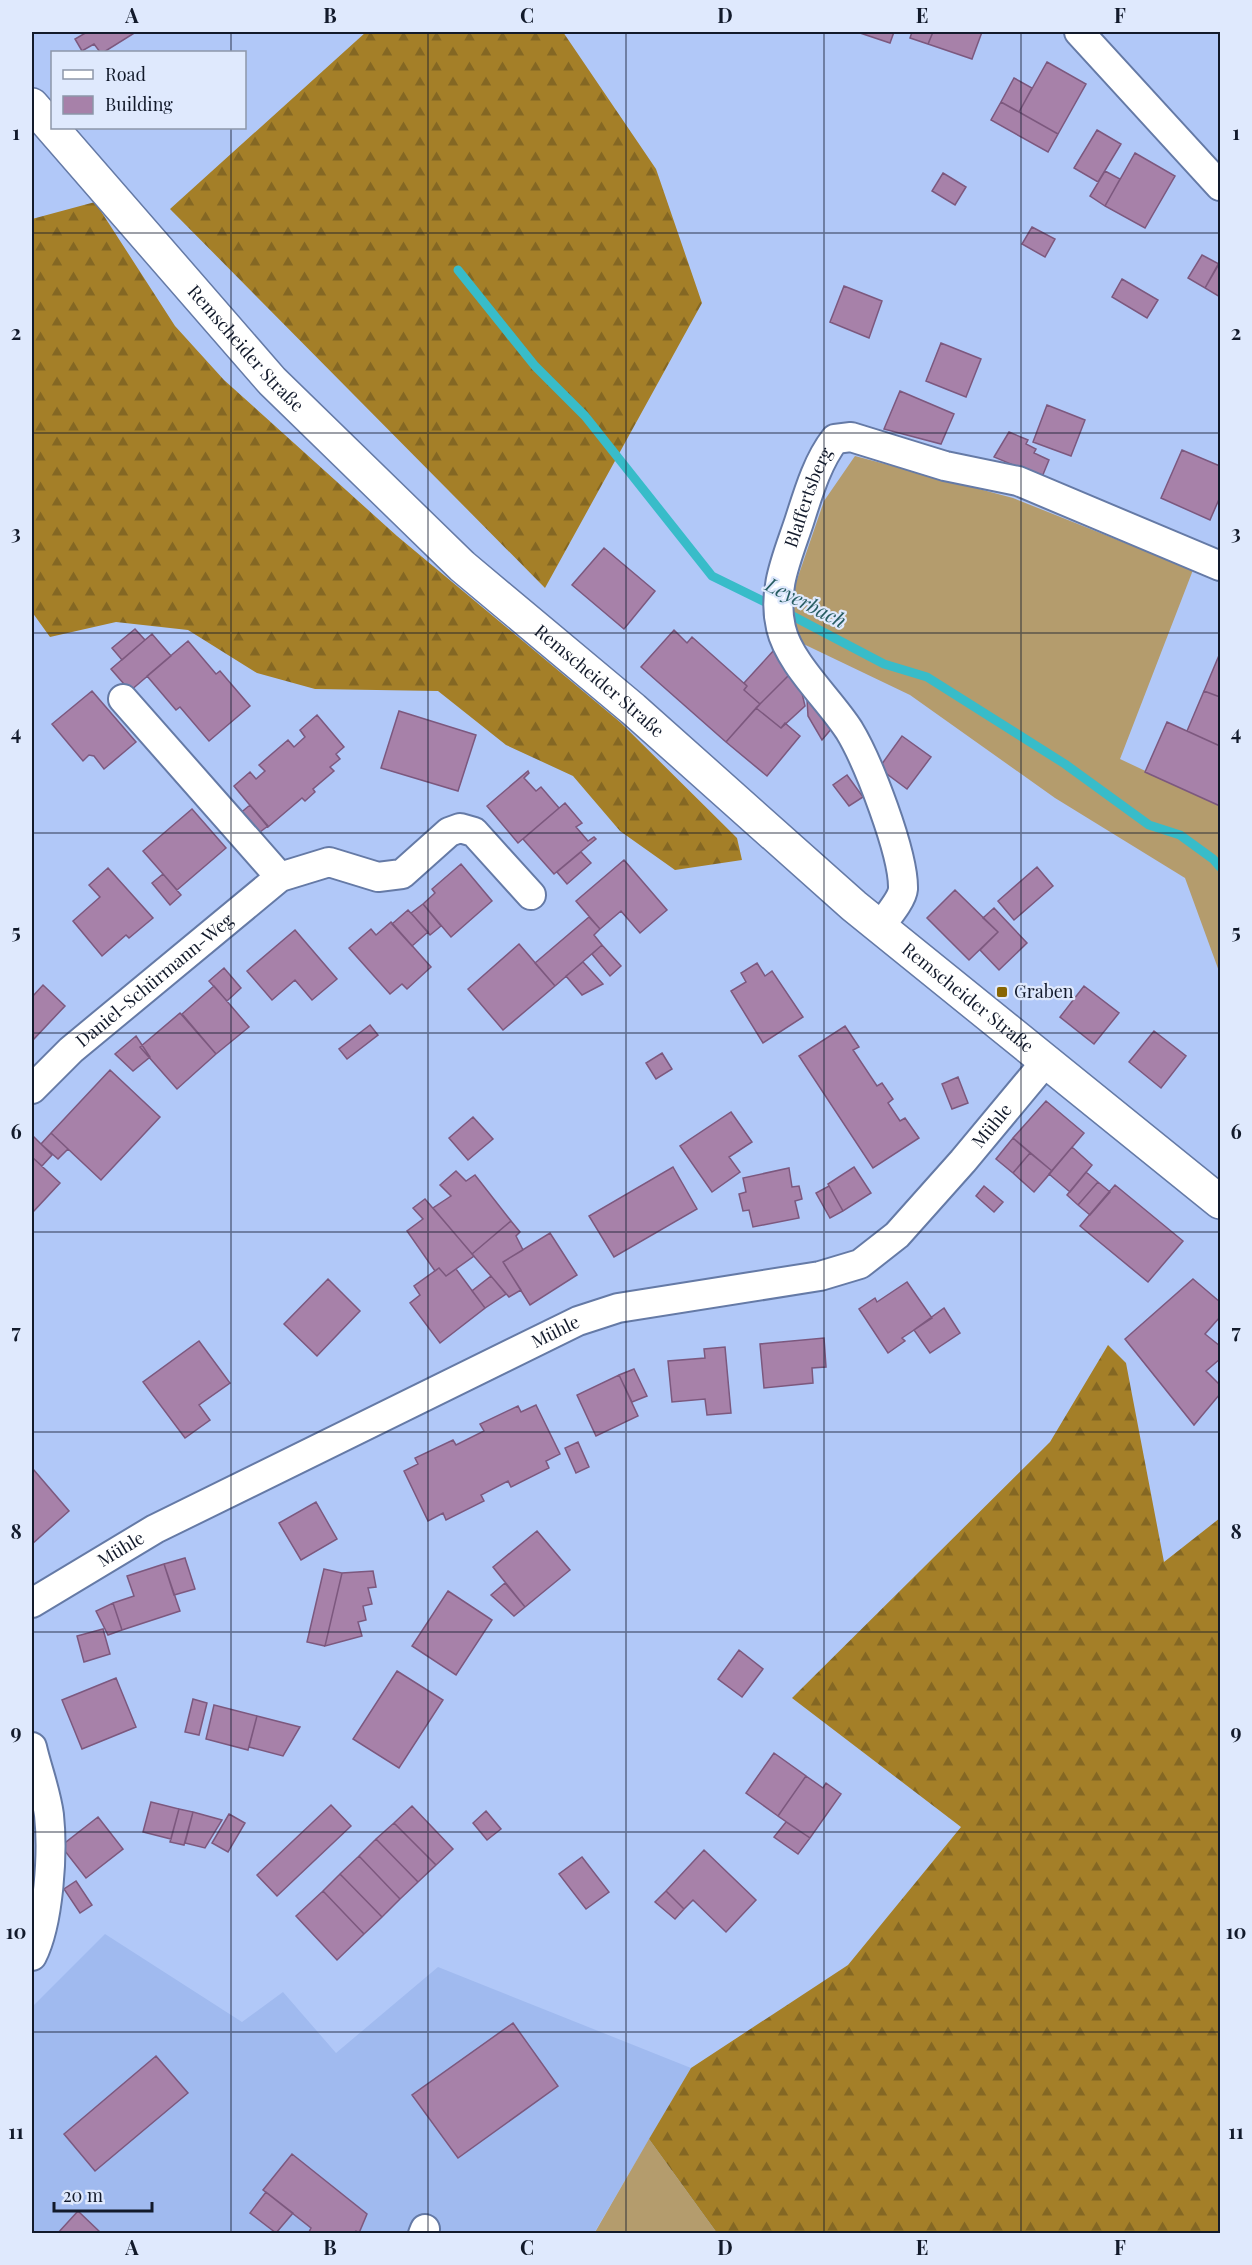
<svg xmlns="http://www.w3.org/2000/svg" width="1252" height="2265" viewBox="0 0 1252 2265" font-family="'Playfair Display',serif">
<defs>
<pattern id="forest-firs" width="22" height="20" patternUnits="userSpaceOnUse" patternTransform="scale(1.5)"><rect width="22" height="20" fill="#a47f28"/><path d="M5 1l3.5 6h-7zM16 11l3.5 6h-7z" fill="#846723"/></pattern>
</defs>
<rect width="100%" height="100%" fill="#b1c8f8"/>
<path fill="#a0baef" d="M105 1934 242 2022 283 1992 336 2053 438 1967 691 2068 594 2233 32 2234V2007Z"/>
<path fill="#b49c6d" d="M855 456 1013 498 1193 570 1120 759 1220 806V974L1185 878 1055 798 910 695 793 639 789 603 824 501Z
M649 2139 717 2233 594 2234Z"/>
<path fill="url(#forest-firs)" d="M366 32H563L656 169 702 303 545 588 170 209Z
M95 202 175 326 224 380 397 536 620 722 737 838 742 860 675 870 620 831 573 776 506 745 438 691 315 689 257 673 188 630 116 622 50 637 32 612V219Z
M1108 1345 1126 1363 1164 1562 1220 1518V2233H717L649 2139 691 2068 848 1965 961 1827 792 1698 1050 1442Z"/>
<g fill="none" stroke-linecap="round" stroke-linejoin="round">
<path stroke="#38bcc9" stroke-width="9" d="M458 270 535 366 585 416 712 576 773 606
M785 612 884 664 927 677 1065 764 1149 825 1180 835 1213 859 1220 867"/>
</g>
<path fill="#a781a9" stroke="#7c587e" stroke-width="1.5" d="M87 32H136L104 52H100L94 44 82 51 75 39Z
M857 32H894L890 43Z
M912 32H933L928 44 910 38Z
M933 32H982L972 59 928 44Z
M1047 62 1086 84 1058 134 1019 112Z
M1014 78 1032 88 1019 112 1001 102Z
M1001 102 1058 134 1048 152 991 120Z
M1097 130 1121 144 1098 182 1074 168Z
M1135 153 1175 176 1145 228 1105 206Z
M1105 171 1120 179 1105 206 1090 196Z
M943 173 966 187 955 205 932 191Z
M1032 227 1055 239 1045 257 1022 244Z
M1202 255 1219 264 1205 288 1188 278Z
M1220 261V297L1205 288Z
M1122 279 1158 300 1147 318 1112 297Z
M844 286 882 301 869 338 830 322Z
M941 343 981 359 966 397 926 381Z
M900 391 954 414 941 444 884 429Z
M1047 405 1085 420 1071 456 1033 442Z
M1009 432 1028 440 1026 444 1036 449 1034 453 1049 460 1042 477 994 457Z
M1182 450 1220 466V497L1210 520 1161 498Z
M604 548 655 591 624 629 572 585Z
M135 629 145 640 122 660 112 648Z
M674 630 687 643 692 637 747 686 744 690 760 704 726 742 641 667Z
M152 634 171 656 130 691 111 669Z
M188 641 216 674 220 671 250 706 209 741 180 707 176 710 147 676Z
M775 649 792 672 760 704 744 690 747 686 744 683Z
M1220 653V697L1204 691Z
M792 672 799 680 805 706 781 728 756 708Z
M92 691 136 742 104 769 94 756 89 755 83 761 52 724Z
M1204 691 1220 697V746L1187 731Z
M807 699 833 727 822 740 808 716Z
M756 708 781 728 785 723 800 736 767 776 726 742Z
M399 711 476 735 458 791 381 768Z
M317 715 344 747 336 754 340 759 330 767 334 771 313 789 315 792 305 801 302 798 268 827 234 786 250 772 256 779 265 771 259 765 288 740 294 747 305 737 300 730Z
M1167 722 1220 746V806L1145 772Z
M902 736 931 757 907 789 879 768Z
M528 771 529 773 524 778 536 791 541 787 559 808 518 843 487 806Z
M847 775 863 797 849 806 833 785Z
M565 803 582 823 576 827 588 841 594 837 596 839 554 874 523 839Z
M250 805 268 826 256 835 238 815Z
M192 809 226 848 177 890 143 851Z
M581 852 591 863 567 884 557 872Z
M624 860 667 910 640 933 621 911 600 929 576 901Z
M461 864 492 901 451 937 423 904 435 893 432 889Z
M1037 867 1053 886 1014 920 998 901Z
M108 868 153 918 129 938 126 935 102 956 73 921 100 897 89 885Z
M163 874 181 895 170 905 152 883Z
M955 890 998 932 969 960 927 918Z
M423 904 441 926 430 935 411 913Z
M994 908 1027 943 999 970 980 950 998 932 983 918Z
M408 910 428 932 412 946 392 924Z
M589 917 600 929 594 935 602 945 555 986 535 963Z
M391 922 431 967 407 989 402 984 390 994 349 948 371 929 376 935Z
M295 930 337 979 312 1000 295 980 272 1000 247 971Z
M519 944 555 986 503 1030 468 989Z
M602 945 621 966 610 976 592 954Z
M583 962 603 984 582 995 566 976Z
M757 963 765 976 772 971 803 1017 763 1043 731 991 746 982 741 973Z
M224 968 241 988 227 1001 209 981Z
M43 985 65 1006 32 1041V997Z
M214 986 249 1027 216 1054 182 1014Z
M1084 986 1119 1013 1094 1044 1060 1017Z
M180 1013 216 1054 177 1089 140 1047Z
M370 1025 378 1035 347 1059 339 1049Z
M845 1026 859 1047 853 1050 877 1086 882 1083 893 1099 888 1103 900 1121 905 1118 919 1138 873 1168 799 1056Z
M1154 1031 1186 1056 1161 1088 1129 1062Z
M136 1036 150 1057 133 1071 115 1054Z
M662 1053 672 1069 656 1079 646 1063Z
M110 1070 160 1117 101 1180 51 1133Z
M958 1077 968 1103 952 1109 942 1084Z
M1046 1101 1084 1133 1052 1171 1013 1138Z
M731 1112 752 1142 729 1157 740 1172 712 1192 680 1146Z
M473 1117 493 1139 468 1160 449 1138Z
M51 1133 68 1149 58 1159 41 1144Z
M32 1135 52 1155 42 1166 32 1157Z
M1013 1138 1030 1153 1013 1173 996 1159Z
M1072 1147 1092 1165 1070 1192 1049 1174Z
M1030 1153 1052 1171 1034 1192 1013 1173Z
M32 1157 60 1183 32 1213Z
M673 1167 697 1209 614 1257 589 1216Z
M854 1167 871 1193 843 1211 828 1184Z
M789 1168 792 1187 799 1186 802 1199 795 1201 799 1218 753 1227 749 1210 743 1211 739 1194 746 1192 743 1178Z
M456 1171 466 1181 475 1175 511 1221 472 1254 433 1208 451 1196 440 1185Z
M1086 1172 1098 1182 1078 1205 1067 1195Z
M1098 1182 1110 1192 1090 1215 1078 1205Z
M1115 1185 1183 1241 1148 1282 1080 1226Z
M829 1186 843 1211 830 1218 816 1193Z
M984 1186 1003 1202 994 1212 976 1196Z
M425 1199 474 1256 446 1276 439 1268 435 1271 407 1231 423 1219 413 1208Z
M511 1221 520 1232 516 1236 523 1250 503 1262 521 1290 509 1297 472 1254Z
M550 1233 577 1275 530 1305 503 1262Z
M439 1268 446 1276 456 1269 485 1308 440 1343 410 1303 420 1295 414 1286Z
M491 1276 506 1294 485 1308 472 1291Z
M328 1279 360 1311 317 1356 284 1324Z
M1193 1279 1220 1302V1317L1205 1334 1220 1346V1359L1206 1371 1220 1385V1394L1194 1425 1125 1339Z
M907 1282 932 1318 902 1338 905 1341 888 1353 859 1309 875 1298 877 1302Z
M944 1308 960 1333 930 1353 914 1330Z
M824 1338 826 1367 812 1368 813 1383 764 1388 760 1344Z
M199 1341 230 1383 199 1405 210 1420 185 1438 143 1382Z
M725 1347 731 1413 707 1415 705 1399 672 1402 668 1361 705 1358 704 1349Z
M634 1369 647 1396 632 1402 619 1375Z
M619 1375 638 1416 596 1436 577 1395Z
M536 1405 560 1454 546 1461 549 1468 511 1487 508 1481 481 1495 484 1501 446 1520 443 1513 428 1521 404 1471 418 1464 415 1458 453 1440 456 1445 484 1431 480 1424 518 1406 521 1412Z
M578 1442 589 1467 576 1473 565 1448Z
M33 1469 69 1511 32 1544V1470Z
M316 1502 337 1539 301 1560 279 1523Z
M537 1531 570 1570 525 1607 493 1567Z
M185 1558 195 1589 174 1595 164 1564Z
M164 1564 180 1611 122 1630 113 1603 134 1596 127 1576Z
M324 1569 342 1573 325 1646 307 1642Z
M373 1571 376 1587 368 1588 372 1604 363 1606 366 1620 358 1622 362 1636 325 1646 342 1573Z
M505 1583 525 1607 514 1616 491 1595Z
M448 1591 492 1620 456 1675 412 1646Z
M113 1603 122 1630 108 1635 96 1611Z
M103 1629 110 1654 84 1662 77 1636Z
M739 1650 763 1669 742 1697 718 1679Z
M397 1671 443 1700 399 1768 353 1739Z
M116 1678 136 1727 82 1749 62 1700Z
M193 1699 207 1703 199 1735 185 1732Z
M214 1705 257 1716 248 1750 206 1739Z
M257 1716 300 1727 283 1756 249 1747Z
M774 1753 806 1776 778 1816 746 1793Z
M806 1776 823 1788 826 1783 841 1794 810 1838 778 1816Z
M151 1802 179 1809 171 1839 143 1832Z
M331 1805 351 1826 277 1896 257 1875Z
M412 1806 453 1849 436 1865 394 1823Z
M179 1809 193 1812 184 1845 170 1842Z
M486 1811 501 1829 487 1840 473 1823Z
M193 1812 222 1820 205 1848 185 1843Z
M229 1814 245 1823 228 1852 212 1843Z
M98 1817 123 1849 86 1878 61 1846Z
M786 1822 810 1838 798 1854 774 1837Z
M394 1823 436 1865 418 1882 376 1839Z
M376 1839 418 1882 400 1899 359 1856Z
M704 1850 756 1900 726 1932 693 1900 684 1909 666 1891Z
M359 1856 400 1899 382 1917 340 1874Z
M582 1857 609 1892 586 1909 559 1874Z
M340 1874 382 1917 364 1934 323 1891Z
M76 1881 92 1905 80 1913 64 1889Z
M323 1891 364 1934 337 1960 296 1916Z
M666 1891 684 1909 675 1919 655 1902Z
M513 2023 558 2086 458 2158 412 2095Z
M156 2056 188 2093 95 2171 64 2134Z
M292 2154 367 2214 359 2233 356 2231 354 2234H308L311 2228 263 2190Z
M266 2192 293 2213 276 2233 250 2213Z
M78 2211 102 2234H57Z"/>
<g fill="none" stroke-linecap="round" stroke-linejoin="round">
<defs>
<g id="minor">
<path d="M1079 32 1220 186"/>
<path d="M123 699 280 877"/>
<path id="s1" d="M879 928C886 918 902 900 903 889 904 854 868 761 849 730 829 699 789 663 781 628 772 590 787 558 799 522 808 494 817 462 835 439L851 437 945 466 1018 481 1220 566"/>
<path id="s2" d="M32 1089 71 1050 280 877 329 862 378 877 402 874 449 832 460 828 474 832 531 895"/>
<path id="s3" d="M32 1603 155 1529 578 1321 618 1308 820 1276 860 1264 897 1235 963 1161 1047 1060"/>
<path d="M32 1747C37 1769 46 1792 49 1815 53 1852 49 1923 32 1956"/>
<path d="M423 2234 425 2229"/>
</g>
<g id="secondary">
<path id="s4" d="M32 105 272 381 462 566 633 709 854 906 1220 1202"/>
</g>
</defs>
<use href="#minor" stroke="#657aa6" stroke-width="32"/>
<use href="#secondary" stroke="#657aa6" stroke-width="36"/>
<use href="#minor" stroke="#fff" stroke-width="28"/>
<use href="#secondary" stroke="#fff" stroke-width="33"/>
</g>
<path fill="none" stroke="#121a2b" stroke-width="1.5" stroke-opacity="0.55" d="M231 32V52M428 32V2234M626 32V2234M824 32V2234M1021 32V2234M231 128V2234M32 233H1220M32 433H1220M32 633H1220M32 833H1220M32 1033H1220M32 1232H1220M32 1432H1220M32 1632H1220M32 1832H1220M32 2032H1220"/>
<rect fill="#886501" stroke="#dfe9fd" stroke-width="2" x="996" y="986" width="12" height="12" rx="3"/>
<g text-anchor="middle" stroke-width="4.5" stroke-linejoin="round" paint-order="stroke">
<g font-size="18" fill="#121a2b" stroke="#dfe9fd">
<text dy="6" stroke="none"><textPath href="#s4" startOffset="324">Remscheider Straße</textPath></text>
<text dy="6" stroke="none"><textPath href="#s1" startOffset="474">Blaffertsberg</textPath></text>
<text dy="6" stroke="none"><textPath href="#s4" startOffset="810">Remscheider Straße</textPath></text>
<text dy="6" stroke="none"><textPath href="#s2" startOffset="164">Daniel-Schürmann-Weg</textPath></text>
<text dy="6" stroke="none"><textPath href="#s4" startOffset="1296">Remscheider Straße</textPath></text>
<text dy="6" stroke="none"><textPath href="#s3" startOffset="1095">Mühle</textPath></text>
<text dy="6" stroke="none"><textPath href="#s3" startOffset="590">Mühle</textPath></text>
<text dy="6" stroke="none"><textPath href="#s3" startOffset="104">Mühle</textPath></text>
</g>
<g font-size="18" fill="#121a2b" stroke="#dfe9fd" text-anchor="start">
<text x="1014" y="998">Graben</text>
</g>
<g font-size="20" font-style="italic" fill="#285d63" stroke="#dfe9fd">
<text transform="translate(806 603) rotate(27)" y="7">Leyerbach</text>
</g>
</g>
<rect width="1252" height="2265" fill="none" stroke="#dfe9fd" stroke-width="66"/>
<rect x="51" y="51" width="195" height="78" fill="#dfe9fd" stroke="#8d96a9" stroke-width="1.5"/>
<rect x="63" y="70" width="30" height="9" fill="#ffffff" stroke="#8d96a9" stroke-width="1.5"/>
<text x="105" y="81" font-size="18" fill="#121a2b">Road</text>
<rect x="63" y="96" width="30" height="18" fill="#a781a9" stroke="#8d96a9" stroke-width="1.5"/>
<text x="105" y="111" font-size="18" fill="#121a2b">Building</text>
<path d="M54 2202v9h98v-9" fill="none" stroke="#121a2b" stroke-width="3"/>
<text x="63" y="2202" font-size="18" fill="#121a2b" stroke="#dfe9fd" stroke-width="4.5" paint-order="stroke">20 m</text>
<rect x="33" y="33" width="1186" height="2199" fill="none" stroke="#121a2b" stroke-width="2"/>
<g font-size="20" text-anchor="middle" font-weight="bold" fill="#121a2b">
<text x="132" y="23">A</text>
<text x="330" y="23">B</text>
<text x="527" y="23">C</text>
<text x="725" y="23">D</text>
<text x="922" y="23">E</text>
<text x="1120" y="23">F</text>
<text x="16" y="140">1</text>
<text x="1236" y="140">1</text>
<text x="16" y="340">2</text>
<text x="1236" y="340">2</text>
<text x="16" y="540">3</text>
<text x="1236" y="540">3</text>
<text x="16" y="740">4</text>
<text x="1236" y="740">4</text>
<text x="16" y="939">5</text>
<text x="1236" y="939">5</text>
<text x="16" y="1139">6</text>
<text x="1236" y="1139">6</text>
<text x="16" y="1339">7</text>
<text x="1236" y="1339">7</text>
<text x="16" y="1539">8</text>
<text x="1236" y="1539">8</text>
<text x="16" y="1739">9</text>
<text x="1236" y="1739">9</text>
<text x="16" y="1939">10</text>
<text x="1236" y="1939">10</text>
<text x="16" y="2139">11</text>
<text x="1236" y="2139">11</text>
<text x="132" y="2255">A</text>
<text x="330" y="2255">B</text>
<text x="527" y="2255">C</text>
<text x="725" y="2255">D</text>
<text x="922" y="2255">E</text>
<text x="1120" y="2255">F</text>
</g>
</svg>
